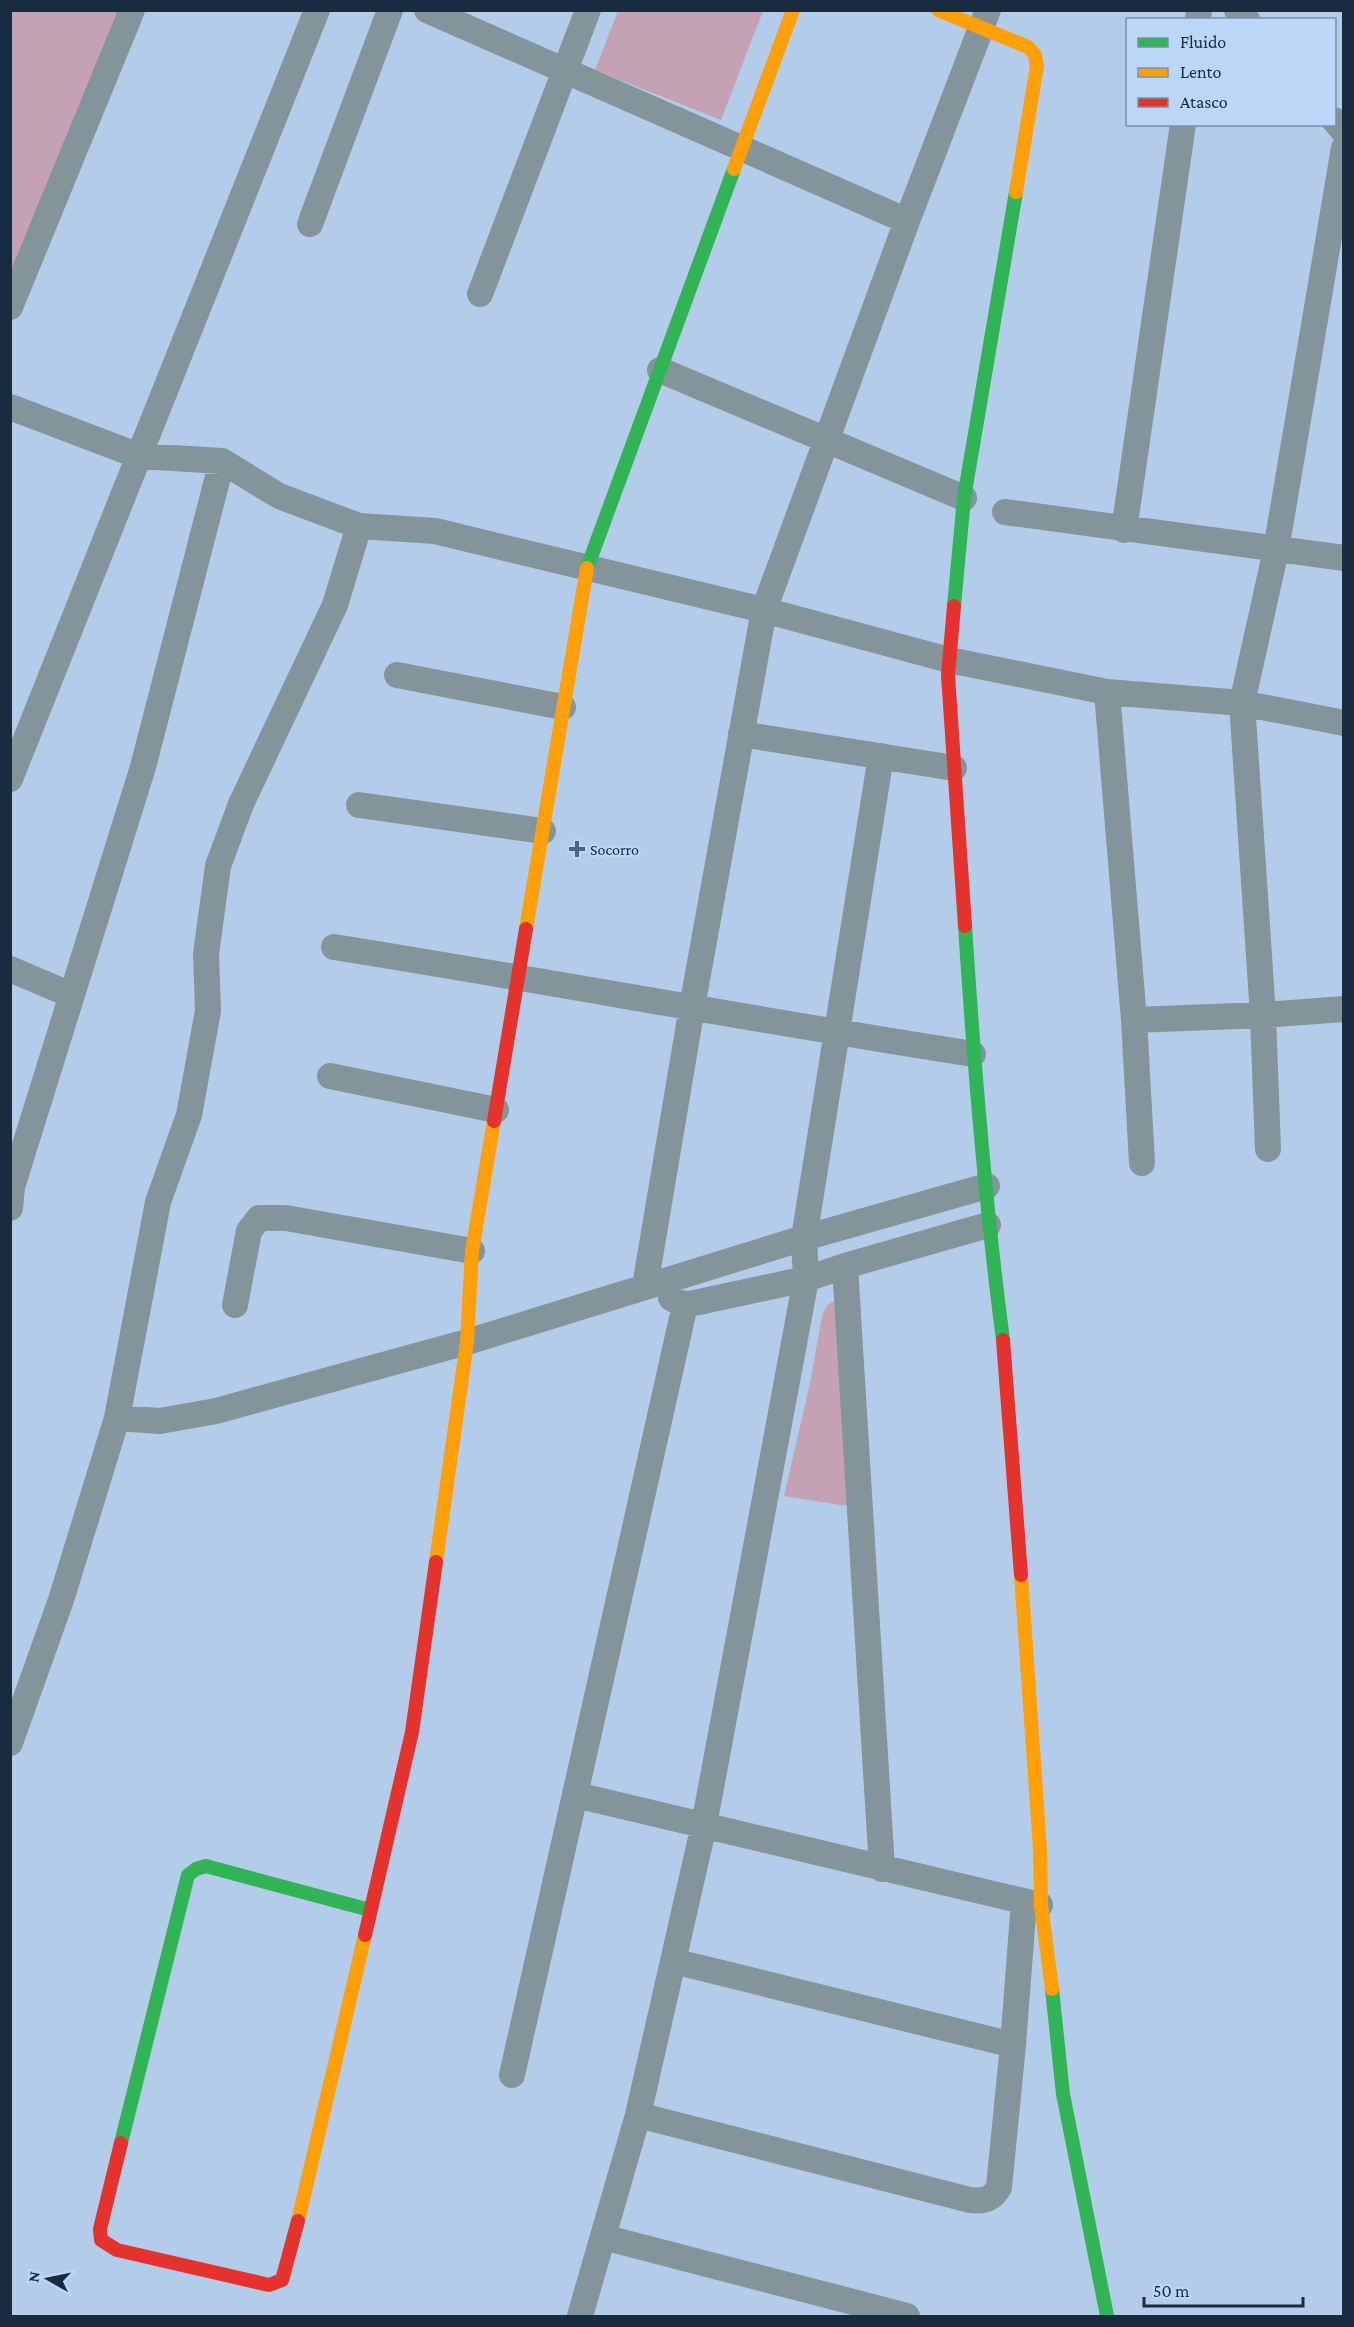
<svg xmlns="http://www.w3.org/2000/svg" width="1354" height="2327" viewBox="0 0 1354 2327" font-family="'Crimson Pro',serif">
<rect width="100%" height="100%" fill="#b3cce9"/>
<path fill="#c4a2b4" d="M11 11H118L11 281Z
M618 11H763L721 120 595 70Z
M834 1301H842L866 1509 784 1496 810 1383 822 1316 827 1305Z"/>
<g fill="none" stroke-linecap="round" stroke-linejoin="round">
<path stroke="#83949b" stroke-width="26" d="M427 10 907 221
M1237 10 1247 20
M1198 20 1199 10
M1334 120 1344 132
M310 224 390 10
M480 294 588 10
M10 307 132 10
M660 370 964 498
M10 407 139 456 222 461 279 496 359 526 435 531 764 610 949 660 1107 692 1242 703 1344 723
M1005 512 1344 558
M1124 530 1183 124
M397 675 563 707
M1107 692 1134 1020 1142 1163
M741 734 954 768
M10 779 317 10
M359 805 543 831
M334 947C547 981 760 1021 973 1054
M10 969 71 995
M1134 1020 1263 1015 1344 1009
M330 1076 496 1110
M1268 1149 1263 1015 1242 703 1276 550 1344 148
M10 1208 12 1187 143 767 222 461
M845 1266 882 1869
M645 1286 692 1007 764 610 907 221 988 10
M671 1298 685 1305 806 1279 804 1238 881 756
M235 1305 249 1231 259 1218H286L472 1251
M117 1418 160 1421 216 1411 467 1342 804 1238 987 1186
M10 1743 61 1600 117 1418 158 1202 189 1115 208 1011 206 954 218 866 241 804 335 605 359 526
M576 1795 1040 1905
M673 1961 1013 2045
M512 2075 685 1305
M638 2115 970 2200C984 2202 993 2199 999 2187L1013 2045 1024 1901
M603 2237 907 2316
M580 2316 638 2115 704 1825 806 1279 845 1266 988 1225"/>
<path stroke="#30b455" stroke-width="14" d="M587 568 734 169
M954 606 964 498 1016 192
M965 926C974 1065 985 1203 1003 1340
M1052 1989 1063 2094 1107 2316
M121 2143 188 1875 196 1869 206 1866 370 1910"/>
<path stroke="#ff9f0a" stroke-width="14" d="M938 10 1028 47 1035 55 1037 66 1016 192
M734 169 793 10
M526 929 587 568
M436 1562 467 1342 472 1251 494 1121
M1021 1575 1040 1849 1041 1905 1052 1989
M298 2221 365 1935"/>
<path stroke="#e5322d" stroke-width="14" d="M954 606 948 675 965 926
M494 1121 526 929
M1003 1340 1021 1575
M365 1935 412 1732 436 1562
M121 2143 100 2229 101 2240 117 2250 269 2285 282 2280 298 2221"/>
</g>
<path fill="#4f637a" stroke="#bbd6f6" stroke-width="2" d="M574 840h6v6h6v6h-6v6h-6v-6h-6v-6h6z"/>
<g text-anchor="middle" stroke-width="4.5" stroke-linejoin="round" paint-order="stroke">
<g font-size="16" fill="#192b3f" stroke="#bbd6f6" text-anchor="start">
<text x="590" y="855">Socorro</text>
</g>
</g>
<rect width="1354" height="2327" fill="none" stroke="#192b3f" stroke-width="24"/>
<rect x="1126" y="18" width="210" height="108" fill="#bbd6f6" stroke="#7a92ad" stroke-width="1.5"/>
<rect x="1138" y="38" width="30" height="9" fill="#30b455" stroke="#7a92ad" stroke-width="1.5"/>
<text x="1180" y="48" font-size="18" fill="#192b3f">Fluido</text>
<rect x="1138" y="68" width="30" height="9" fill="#ff9f0a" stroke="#7a92ad" stroke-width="1.5"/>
<text x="1180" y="78" font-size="18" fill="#192b3f">Lento</text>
<rect x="1138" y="98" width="30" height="9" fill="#e5322d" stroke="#7a92ad" stroke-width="1.5"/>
<text x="1180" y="108" font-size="18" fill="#192b3f">Atasco</text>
<g transform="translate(48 2279) rotate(279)" stroke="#bbd6f6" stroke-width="4.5" paint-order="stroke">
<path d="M0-4.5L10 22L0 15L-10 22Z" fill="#192b3f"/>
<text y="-9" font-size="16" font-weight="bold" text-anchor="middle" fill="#192b3f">N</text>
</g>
<path d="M1144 2297v9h159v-9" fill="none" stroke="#192b3f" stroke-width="3"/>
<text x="1153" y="2297" font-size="18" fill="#192b3f" stroke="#bbd6f6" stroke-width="4.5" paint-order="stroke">50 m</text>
</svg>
